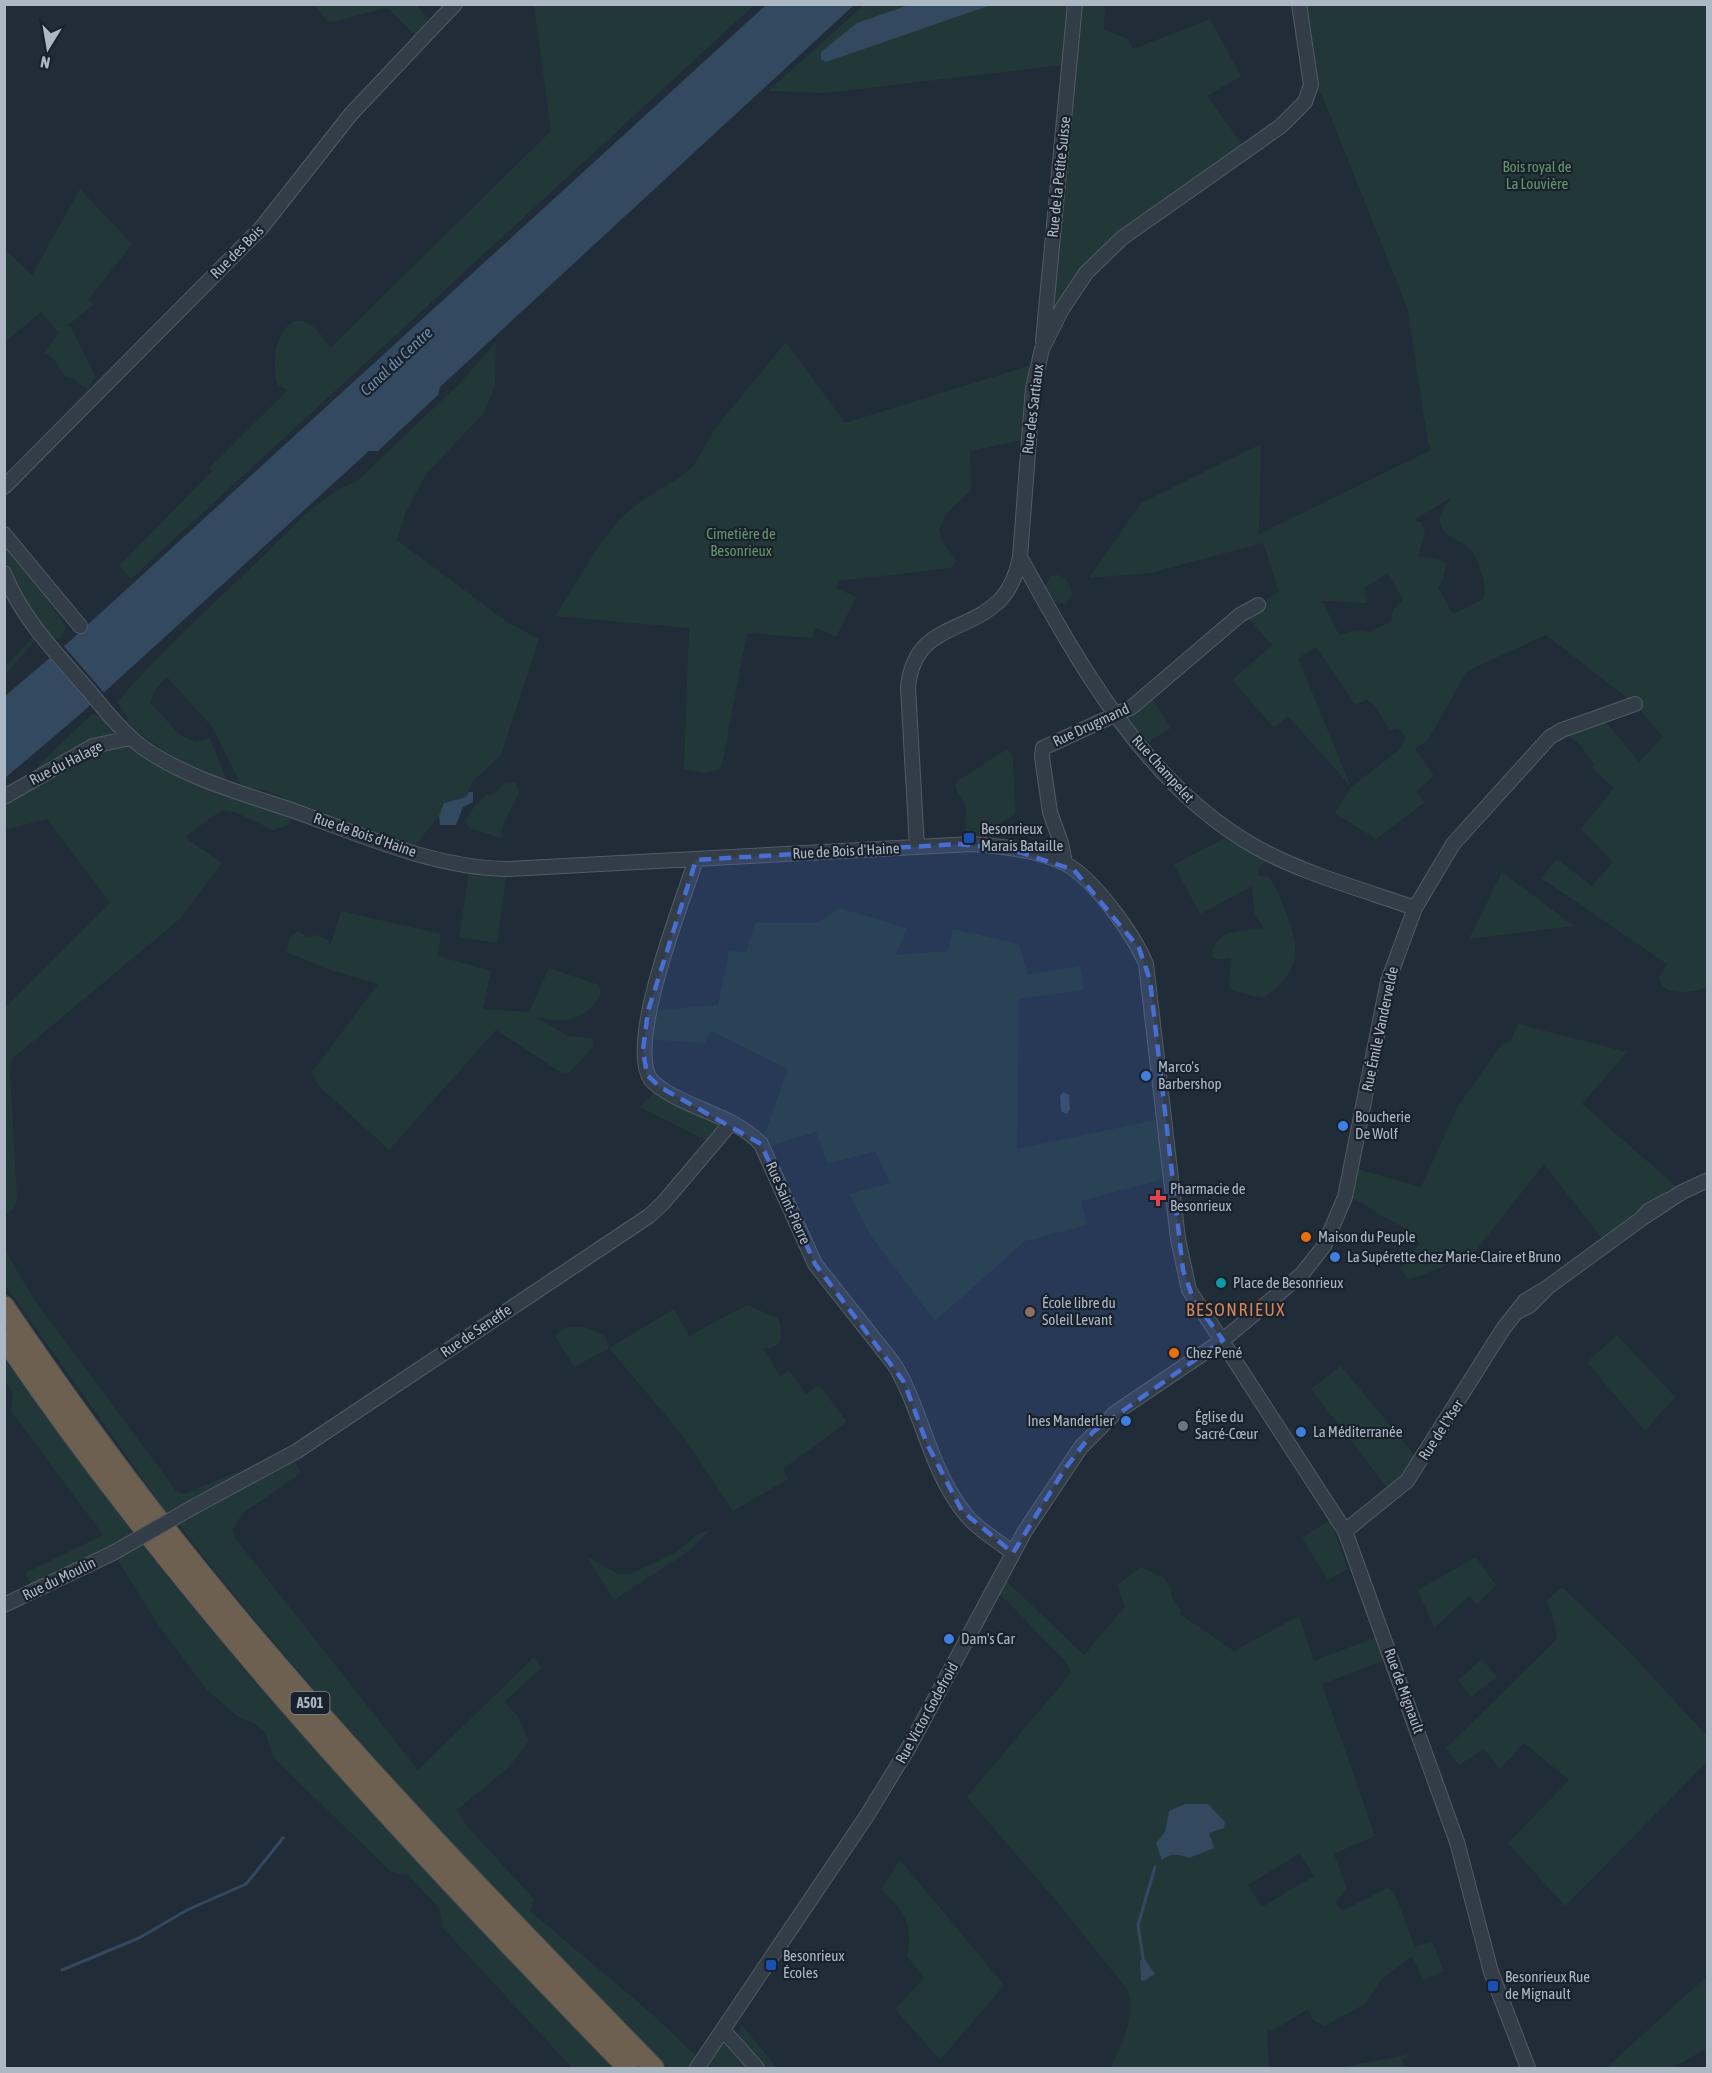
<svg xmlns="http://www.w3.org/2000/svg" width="1712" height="2073" viewBox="0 0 1712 2073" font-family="'Asap Condensed',sans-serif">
<rect width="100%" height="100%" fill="#202c37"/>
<path fill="#223838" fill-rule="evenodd" d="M315 5H416L428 18 427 25 419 34H414L389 9C378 7 343 22 328 22Z
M534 5H754L131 579 119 566 212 471 209 468 288 390 278 385C265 350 292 283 330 348L551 131Z
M864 5H1105L1104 29 1128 39 1133 49 1210 19 1241 76 1207 96 1247 151 1122 238 1062 309 1047 300 1070 64 825 93 768 91Z
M1299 5H1707V988C1692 991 1664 999 1659 978L1667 964 1541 878 1557 859 1592 886 1613 862 1581 829 1614 788 1592 768 1594 765 1581 746 1562 730 1601 716 1639 762 1663 737 1635 704 1546 635 1467 671 1428 740 1415 749 1434 776 1416 792 1425 802 1376 839 1335 813 1351 787 1288 716 1274 728 1232 680 1272 645 1243 612 1279 592 1263 543 1150 573 1089 578 1141 503 1261 444 1259 534 1431 450 1428 442 1407 307 1322 95 1311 85ZM1452 497C1447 504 1438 513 1440 522 1443 538 1462 540 1471 550 1479 559 1488 589 1483 599L1453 614 1438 587 1443 581 1446 565 1441 560 1419 556 1425 529 1420 522 1414 520ZM1388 573 1403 600 1393 610 1391 622 1368 632 1355 630 1339 635 1322 601 1367 603 1364 588ZM1316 647 1355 704 1367 700 1374 705 1390 730 1398 728 1406 737 1399 750 1351 787 1298 658Z
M80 189 132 244 89 299 93 305 67 326 71 327 95 376 88 390 74 379 65 377 54 359 43 353 59 333 41 312 4 343 5 249 32 275Z
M496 342 495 386 484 413 426 474 406 512 397 540 507 622 539 639 501 755 473 781 466 797 444 803 439 816 414 847 295 812 289 825 273 830 237 813 222 810 189 834 186 838 222 863 181 918 12 1059 10 1071 17 1199 15 1207 5 1216V1008L110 903 47 819 5 830V797L33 779 37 767 92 714 117 724 143 747 282 807 283 797 264 790 242 787 213 728 167 677 156 688 150 702 179 734 195 742 210 738 226 778 223 780C185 766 157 749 127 722L128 718 117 702C160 652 209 608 257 562 284 536 320 494 356 482L459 384Z
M786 342 845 423 1038 363 1028 439 970 451 971 490 947 513 939 530 943 543 957 561 951 568 838 581 836 588 856 597 836 637 816 628 811 638 747 633 721 769 704 773 684 769 689 628 555 616 600 544 622 517 641 501 682 476 695 464 713 431Z
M4 538 15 548 66 627 61 639 40 635 5 675V666L38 633 5 573Z
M1057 575C1068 577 1070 584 1072 595L1066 604 1056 602 1045 587 1050 576Z
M1152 698 1171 728 1147 743 1124 717Z
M1007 749 1013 757 1015 814 976 838C960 835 968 817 965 804 963 796 954 793 956 782Z
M505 782 516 783 519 793 502 827 501 838 469 828 465 821 477 803 487 795 494 794Z
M1234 833 1272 855 1258 869V875L1268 877C1277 886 1280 898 1285 910 1301 950 1302 971 1263 998L1234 991 1229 986 1231 958 1216 959 1212 956C1212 929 1243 931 1264 928L1254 913 1252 886 1200 914 1174 865Z
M470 865 507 869 497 943 459 937Z
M1502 872 1574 926 1469 939Z
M839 908 907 928 896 955 948 951 953 929 1019 944 1028 975 1080 966 1084 990 1019 999 1017 1149 1165 1118 1171 1177 1081 1201 1087 1225 1025 1241 935 1321 871 1236 849 1194 890 1183 875 1151 828 1164 816 1132 763 1148 761 1144 788 1069 711 1031 705 1043 644 1039 648 1011 718 1005 729 951 746 952 755 923H817Z
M341 911 441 934 438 956 491 971 483 1009 529 1012 549 968 599 985 601 994C586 1022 563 1023 536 1017L568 1036 592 1038 593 1047 570 1072 562 1073 496 1030 389 1150 318 1085 312 1072 378 984 324 968 287 952 289 938 298 931 308 937 318 935 328 940 330 946Z
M1518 1024 1627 1052 1582 1104 1679 1189 1603 1240 1544 1164 1477 1249 1466 1258 1411 1279 1407 1278 1400 1268 1420 1243C1405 1226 1405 1228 1386 1218 1372 1211 1365 1203 1348 1197L1354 1168 1421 1187 1458 1106 1502 1044 1511 1041Z
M660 1087 731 1123 714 1144 639 1107Z
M4 1249 34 1299 177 1492 184 1494 285 1452 167 1513 5 1285Z
M747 1305 778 1318C782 1335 786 1349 763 1348L780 1376 789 1371 806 1394 819 1385 847 1422 783 1469 788 1479 733 1511 683 1436 609 1348 574 1367 555 1336C568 1321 589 1327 605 1336L609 1348 674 1309 689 1336Z
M1617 1335 1675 1397 1645 1431 1587 1362Z
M4 1359 132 1532 62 1578 35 1591 25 1573 103 1535 11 1411 13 1392 5 1380Z
M1341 1366 1420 1462 1392 1494 1311 1389Z
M293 1458 301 1473 243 1513 233 1529 235 1538 418 1770 534 1657 541 1668 504 1702 517 1715 529 1741 508 1768 457 1810 465 1824 534 1899 530 1911 652 2014 701 2061 724 2040 753 2068H668C623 2021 576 1975 532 1928 409 1798 288 1666 178 1524Z
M1330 1520 1348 1569 1328 1580 1302 1538Z
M710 1530 689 1551 614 1600 587 1557 619 1574H630L675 1553 698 1534Z
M142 1545C288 1730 450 1900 614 2068H572L443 1928 440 1909 407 1874 401 1875 390 1871 274 1758 265 1733 254 1723 237 1716 206 1689 157 1623 117 1559Z
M1476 1557 1496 1585 1477 1604 1469 1596 1434 1628 1418 1590Z
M1141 1567 1164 1578 1171 1588V1597L1181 1610 1180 1614 1234 1651 1299 1616 1314 1661 1379 1636 1388 1659 1322 1684 1375 1836 1334 1854 1347 1888 1335 1903 1342 1911 1388 1888 1395 1894 1415 1947 1432 1941 1444 1971 1423 1980 1412 1956 1381 1980 1365 2004 1325 2026 1313 2020 1308 2009 1272 2031 1267 2028 1269 2068H1111C1121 2043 1138 2016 1127 1989L1058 1903 967 1797 1071 1673 1067 1663 1002 1596 993 1592 1001 1576 1084 1655 1125 1607 1117 1585ZM1300 1853 1314 1876 1262 1907 1248 1885Z
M1562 1587 1623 1645 1708 1737 1707 1762 1565 1906 1508 1843 1569 1780 1524 1743 1500 1769 1484 1749 1459 1765 1446 1748 1557 1639 1552 1613 1546 1601Z
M1482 1659 1497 1677 1471 1697 1458 1680Z
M900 1860 1004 1985 940 2060 895 2009 924 1978 907 1956C914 1926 904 1909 881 1890Z
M1707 1976V2048L1673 2068H1606Z
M742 2025 777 2068H757L735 2041Z
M1412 2054 1402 2059 1406 2068H1338Z"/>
<path fill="#334960" d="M766 5H854L440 387 438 395 378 451H369L77 717 5 778V696L71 640Z
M909 5H991L826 62 821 59V52L857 23Z
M469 792H473V802L463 807 456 825H440L439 816 444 803 466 797Z
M1063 1092 1069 1095 1070 1110 1066 1114 1061 1111 1060 1096Z
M1185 1804H1208L1225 1822 1224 1828 1209 1833 1214 1848 1189 1858C1178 1854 1171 1853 1162 1860L1156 1843 1165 1832 1169 1811Z
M1143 1957 1155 1974 1144 1981 1141 1980 1140 1961Z"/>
<path fill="#202c37" d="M62 644 106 695 93 706 48 656Z"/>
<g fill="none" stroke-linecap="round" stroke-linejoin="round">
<path stroke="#334960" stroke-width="3" d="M1143 1957 1138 1925 1155 1867
M62 1970 139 1938 187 1910 246 1884 283 1838"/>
<defs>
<path id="minor" d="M1043 341 1075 4
M4 487 262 227 351 114 455 4
M4 534 80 626
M1020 557C1079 664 1145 784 1254 846 1301 873 1364 890 1415 908
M4 573C22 619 57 654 89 691 105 710 121 731 142 747 187 779 245 794 297 812 364 836 435 868 507 869L972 844C1002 846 1039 850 1066 864 1094 879 1134 935 1146 964L1178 1239 1189 1290 1345 1531 1457 1842 1491 1972 1528 2068
M4 797 93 746 130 738
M917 847 908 687C915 623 966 635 1001 599 1012 587 1017 572 1020 557L1033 388 1042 349 1062 309 1086 273 1122 238 1281 126 1305 102 1311 85 1299 4
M696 860C683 900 621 1055 654 1083 685 1109 733 1114 761 1144L815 1264 894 1364C922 1410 929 1467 963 1511 975 1528 997 1540 1013 1553
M1065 863 1061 843 1050 812 1042 757 1043 748 1132 707 1240 615 1258 605
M1668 1200 1648 1211 1641 1219 1682 1192 1708 1180
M1548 1287 1641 1219
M195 1506 297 1451 649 1216 663 1203 731 1123
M1345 1531 1407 1481 1503 1329 1525 1301 1548 1287 1529 1306 1517 1312
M4 1605 113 1553
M723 2030 757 2068
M697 2068 866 1817 909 1747 1025 1531 1081 1447 1115 1413 1223 1340 1302 1274 1324 1246 1345 1197 1388 981 1415 908 1453 844 1550 737 1562 730 1635 704"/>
<path id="highway" d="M4 1306C74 1409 147 1509 227 1605 361 1767 508 1918 654 2068
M4 1338C185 1604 404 1838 628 2068"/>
</defs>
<use href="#minor" stroke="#515b66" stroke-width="16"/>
<use href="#highway" stroke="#3e4852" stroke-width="22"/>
<use href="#minor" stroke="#333d48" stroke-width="14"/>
<use href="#highway" stroke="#6e6050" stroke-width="20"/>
<defs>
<path id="minor-bridge" d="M113 1553 195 1506"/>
</defs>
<use href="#minor-bridge" stroke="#515b66" stroke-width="16" stroke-linecap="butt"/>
<use href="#minor-bridge" stroke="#333d48" stroke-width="14"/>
</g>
<path fill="#486ed2" fill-opacity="0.2" stroke="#486ed2" stroke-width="4.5" stroke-dasharray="12 8" stroke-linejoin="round" d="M958 844 1010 849 1074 870 1139 948 1150 980 1183 1270 1194 1301 1223 1340 1093 1432 1064 1470 1013 1553 962 1511 927 1444 904 1382 815 1264 761 1144 660 1087 647 1075 643 1050 648 1011 696 860Z"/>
<g fill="#1a4fb4" stroke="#19222c" stroke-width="2">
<rect x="963" y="832" width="12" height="12" rx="3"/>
<rect x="765" y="1959" width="12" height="12" rx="3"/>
<rect x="1487" y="1980" width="12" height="12" rx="3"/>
</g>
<g fill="#3f7fe0" stroke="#19222c" stroke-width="2">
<circle cx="1146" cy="1076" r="6"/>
<circle cx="1343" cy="1126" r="6"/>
<circle cx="1335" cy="1257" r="6"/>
<circle cx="1126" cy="1421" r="6"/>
<circle cx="1301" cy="1432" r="6"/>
<circle cx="949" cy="1639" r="6"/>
</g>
<path fill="#e0444e" stroke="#19222c" stroke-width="2" d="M1155 1189h6v6h6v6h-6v6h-6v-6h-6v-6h6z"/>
<g fill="#e8710a" stroke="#19222c" stroke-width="2">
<circle cx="1306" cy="1237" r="6"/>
<circle cx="1174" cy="1353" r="6"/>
</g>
<circle fill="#0f9aa8" stroke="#19222c" stroke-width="2" cx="1221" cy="1283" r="6"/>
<circle fill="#8d6e63" stroke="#19222c" stroke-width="2" cx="1030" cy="1312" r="6"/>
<circle fill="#6b7280" stroke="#19222c" stroke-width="2" cx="1183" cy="1426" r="6"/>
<g text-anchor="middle" stroke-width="4.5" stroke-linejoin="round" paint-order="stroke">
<rect fill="#19222c" stroke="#818b97" stroke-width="1.5" x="290.5" y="1692" width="39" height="22" rx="4.5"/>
<g font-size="14" font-weight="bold" fill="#adb8c5">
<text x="310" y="1708">A501</text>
</g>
<g font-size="15" fill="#65956c" stroke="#19222c">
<text x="1537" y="172">Bois royal de<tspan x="1537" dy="17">La Louvière</tspan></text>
<text x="741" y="539">Cimetière de<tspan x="741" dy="17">Besonrieux</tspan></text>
</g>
<g font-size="15" fill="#adb8c5" stroke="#19222c">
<text transform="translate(1059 177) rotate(-84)" y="5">Rue de la Petite Suisse</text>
<text transform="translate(237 252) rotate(-45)" y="5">Rue des Bois</text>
<text transform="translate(1033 409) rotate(-83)" y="5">Rue des Sartiaux</text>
<text transform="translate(1091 725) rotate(-25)" y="5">Rue Drugmand</text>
<text transform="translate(66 763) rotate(-27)" y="5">Rue du Halage</text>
<text transform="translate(1163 769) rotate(48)" y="5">Rue Champelet</text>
<text transform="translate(365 835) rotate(19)" y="5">Rue de Bois d'Haine</text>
<text transform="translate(846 851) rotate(-3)" y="5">Rue de Bois d'Haine</text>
<text transform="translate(1380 1029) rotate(-78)" y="5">Rue Émile Vandervelde</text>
<text transform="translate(788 1203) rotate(66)" y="5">Rue Saint-Pierre</text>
<text transform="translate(476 1331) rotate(-34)" y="5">Rue de Seneffe</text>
<text transform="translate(1441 1430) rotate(-57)" y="5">Rue de l'Yser</text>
<text transform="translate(59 1579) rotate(-26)" y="5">Rue du Moulin</text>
<text transform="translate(1404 1691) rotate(70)" y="5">Rue de Mignault</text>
<text transform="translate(927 1713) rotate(-61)" y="5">Rue Victor Godefroid</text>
</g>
<g font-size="15" fill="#adb8c5" stroke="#19222c" text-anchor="start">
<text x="981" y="834">Besonrieux<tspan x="981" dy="17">Marais Bataille</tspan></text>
<text x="1158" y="1072">Marco's<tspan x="1158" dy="17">Barbershop</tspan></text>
<text x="1355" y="1122">Boucherie<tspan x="1355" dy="17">De Wolf</tspan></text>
<text x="1170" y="1194">Pharmacie de<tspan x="1170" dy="17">Besonrieux</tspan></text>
<text x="1318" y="1242">Maison du Peuple</text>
<text x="1347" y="1262">La Supérette chez Marie-Claire et Bruno</text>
<text x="1233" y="1288">Place de Besonrieux</text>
<text x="1042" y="1308">École libre du<tspan x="1042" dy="17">Soleil Levant</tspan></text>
<text x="1186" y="1358">Chez Pené</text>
<text x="1195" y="1422">Église du<tspan x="1195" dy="17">Sacré-Cœur</tspan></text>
<text x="1114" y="1426" text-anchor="end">Ines Manderlier</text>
<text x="1313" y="1437">La Méditerranée</text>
<text x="961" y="1644">Dam's Car</text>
<text x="783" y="1961">Besonrieux<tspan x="783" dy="17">Écoles</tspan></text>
<text x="1505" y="1982">Besonrieux Rue<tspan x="1505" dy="17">de Mignault</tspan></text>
</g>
<g font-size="16" font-style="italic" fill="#6d8baa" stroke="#19222c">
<text transform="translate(396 361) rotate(-43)" y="6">Canal du Centre</text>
</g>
<g font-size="18" letter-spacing="1.5" fill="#d48559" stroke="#19222c">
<text x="1236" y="1316">BESONRIEUX</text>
</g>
</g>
<rect width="1712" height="2073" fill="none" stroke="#adb8c5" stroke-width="12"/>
<g transform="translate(48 48) rotate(191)" stroke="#19222c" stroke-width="4.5" paint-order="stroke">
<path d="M0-4.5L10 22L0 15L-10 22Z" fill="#adb8c5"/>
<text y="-9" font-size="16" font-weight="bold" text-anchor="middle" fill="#adb8c5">N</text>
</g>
</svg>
